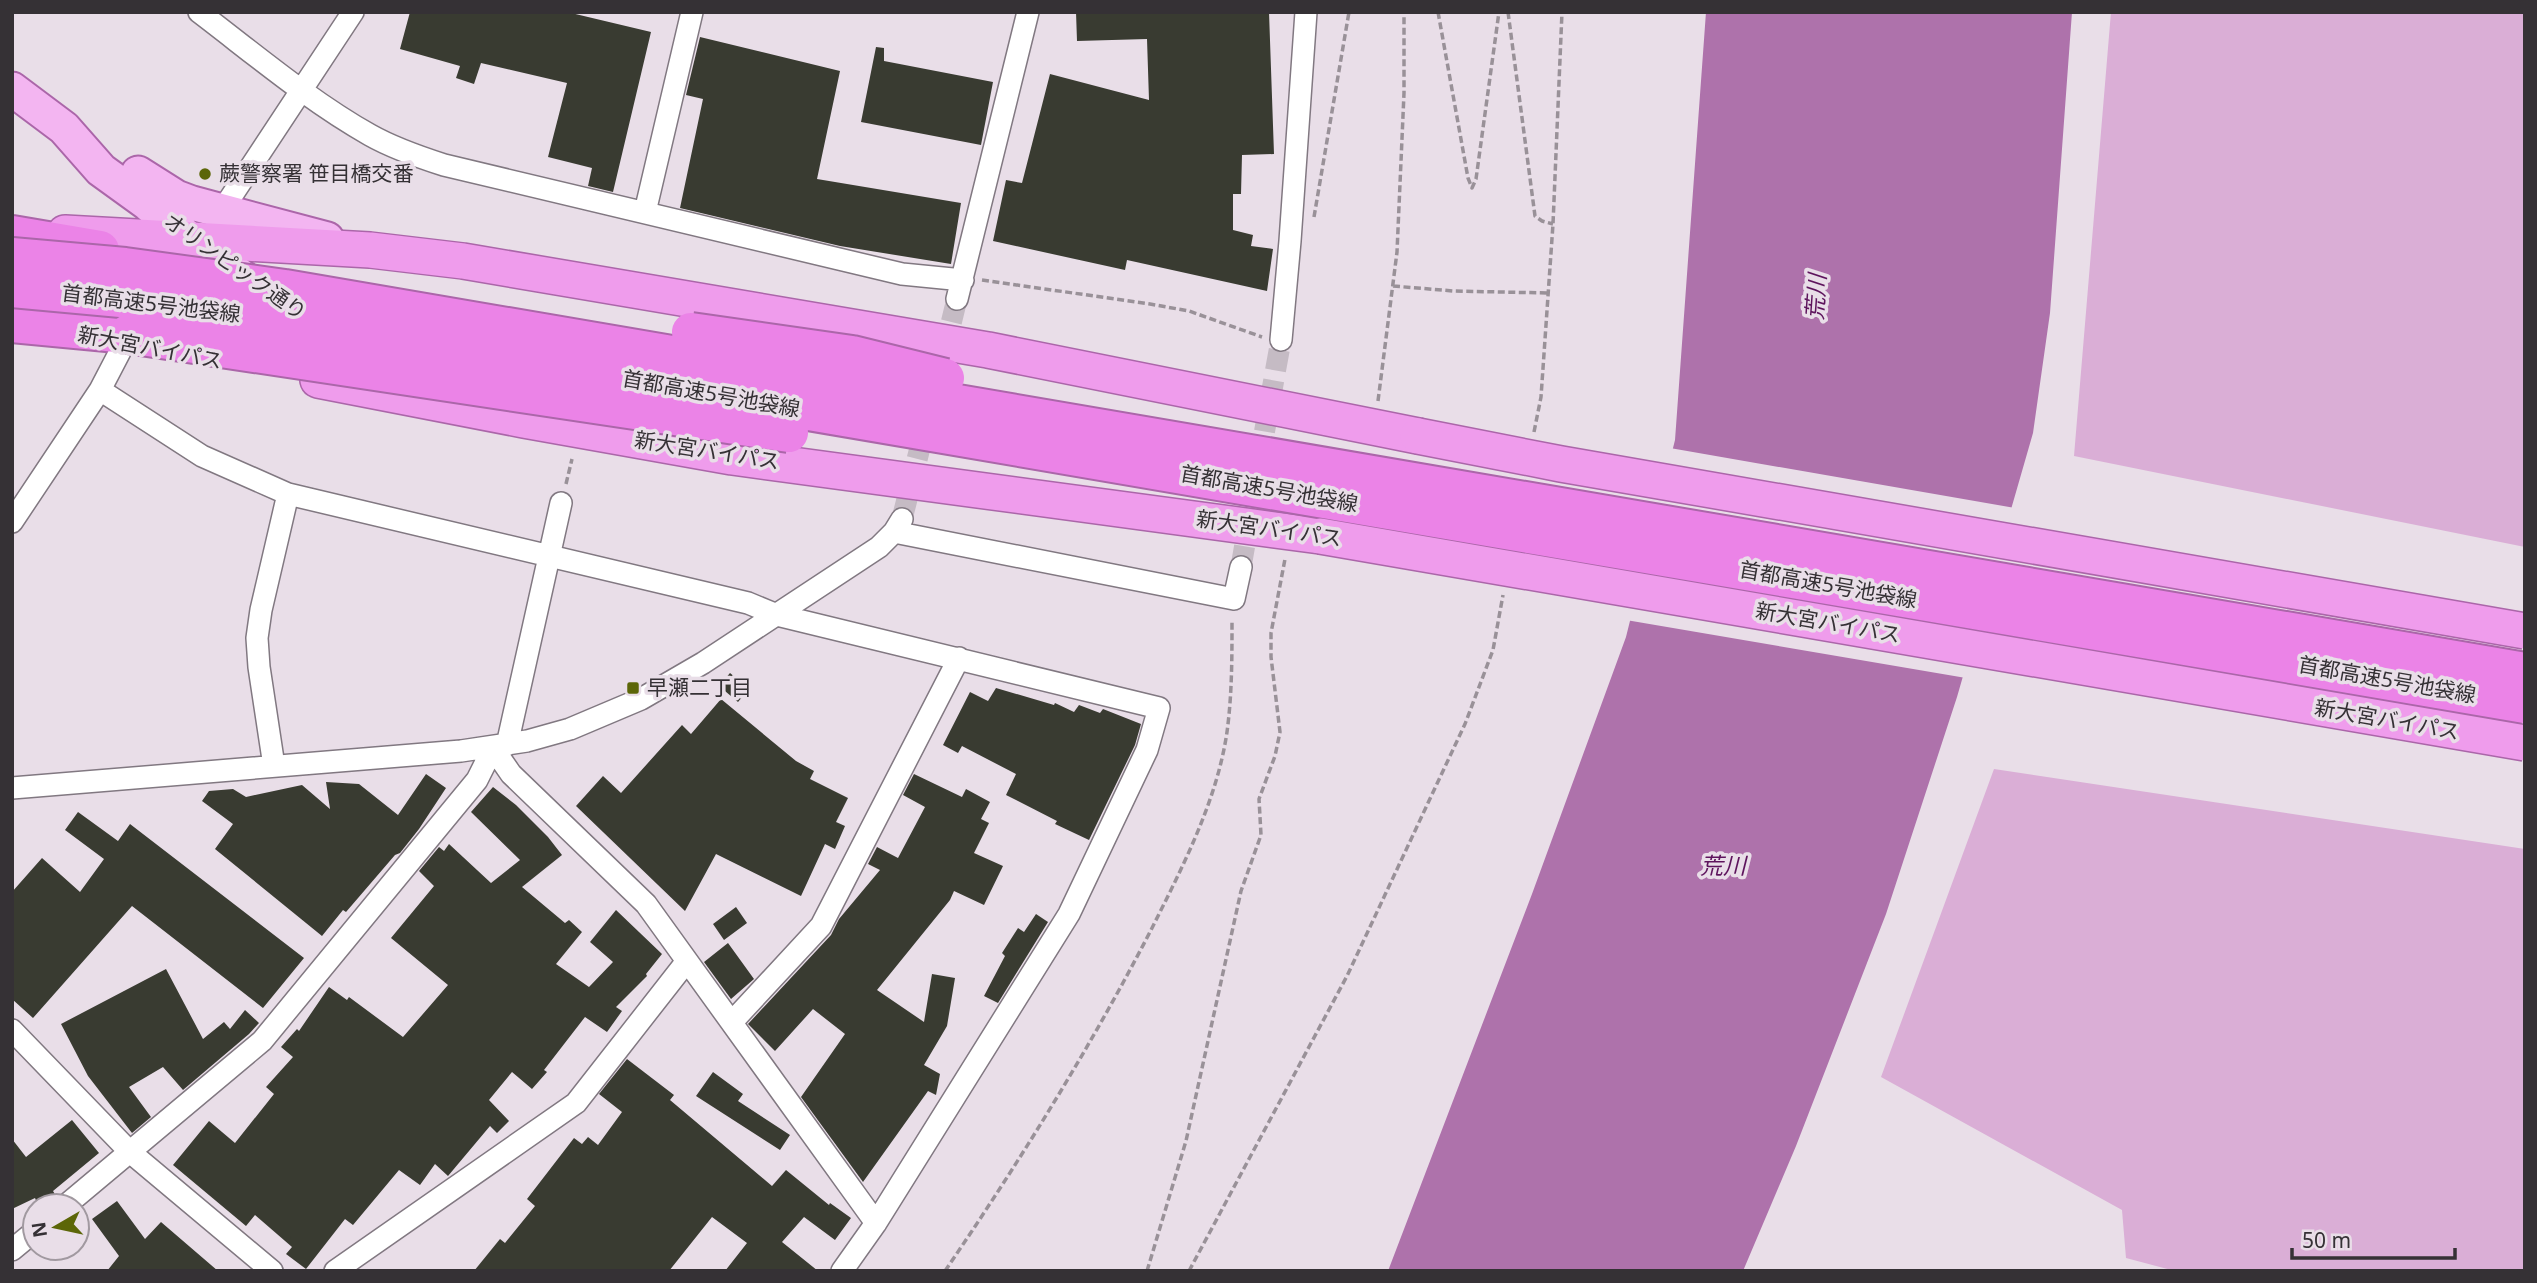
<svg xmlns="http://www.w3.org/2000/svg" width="2537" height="1283" viewBox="0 0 2537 1283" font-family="'Noto Sans','Noto Sans JP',sans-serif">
<rect width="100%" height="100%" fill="#e9dee8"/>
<path fill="#daaed6" d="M2111 12H2525V547L2074 456Z
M1994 769 2525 849V1271H2175L2126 1258 2122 1210 1881 1077Z"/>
<path fill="#ae72ab" d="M1706 12H2072L2050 313 2033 433 1957 697 1886 914 1796 1146 1743 1271H1388L1532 894 1626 637 1675 440Z"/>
<path fill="#e9dee8" d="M1670 448 2015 508 1966 678 1626 620Z"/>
<path fill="#393b31" d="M410 12H567L651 32 613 192 588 186 592 168 548 157 567 83 481 63 474 84 456 78 460 66 400 49Z
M1076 12H1269L1274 154 1242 155 1241 194H1233V230L1253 235 1251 246 1273 249 1267 291 1127 260 1125 270 993 241 1006 180 1022 183 1050 74 1149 100 1147 39 1077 41Z
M700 37 840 71 817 179 961 203 951 264 840 246 680 208 703 99 686 95Z
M876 47 884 48V61L993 82 981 145 861 122Z
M730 673 749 689 738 702 719 686Z
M996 688 1054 705 1055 703 1074 712 1079 705 1100 713 1103 709 1141 724 1135 745 1089 840 1055 824 1057 821 1006 795 1016 774 962 746 958 753 943 745 970 692 988 701Z
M721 699 796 761 814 771 810 779 848 798 836 822 845 826 835 849 825 844 801 896 716 854 685 911 576 806 603 776 621 793 682 725 691 734Z
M426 774 446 788 419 829 400 853 395 855 346 912 343 910 322 936 215 849 233 824 202 801 209 791 233 789 246 797 302 785 330 809 326 782 359 784 398 815Z
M914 774 962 797 966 789 990 802 981 819 989 823 974 853 1003 866 984 905 954 891 950 900 877 990 924 1022 932 974 955 978 947 1026 924 1065 940 1074 936 1095 928 1091 863 1182 801 1097 845 1034 813 1009 775 1051 748 1024 831 935 839 919 880 870 868 864 877 847 898 858 925 807 903 795Z
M493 787 516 805 548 837 562 855 522 887 565 923 569 920 582 932 556 964 589 987 613 962 590 942 616 910 662 954 646 974 647 976 616 1007 622 1011 607 1032 585 1017 544 1070 547 1072 532 1089 512 1072 489 1100 509 1121 497 1133 490 1126 448 1176 435 1164 420 1185 399 1170 353 1225 345 1219 306 1269 286 1254 292 1247 255 1215 246 1226 173 1165 209 1121 235 1143 274 1094 266 1087 293 1057 281 1047 297 1029 299 1031 329 987 347 1000 349 997 403 1037 448 985 391 938 434 886 419 871 439 847 444 851 449 844 491 883 520 860 471 812Z
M78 812 118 841 130 824 304 958 263 1008 132 906 33 1018 12 999V892L42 858 80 892 104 859 65 830Z
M736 907 747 923 724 940 713 924Z
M1036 914 1048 922 998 1003 984 996 1005 956 1002 953 1018 928 1024 932Z
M728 943 754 979 731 999 704 962Z
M166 969 203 1039 224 1022 230 1029 245 1010 259 1023 249 1034 183 1090 163 1067 129 1087 151 1117 132 1133 88 1076 61 1024Z
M627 1059 674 1095 670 1100 772 1186 786 1170 829 1205 830 1203 851 1218 835 1240 804 1217 782 1242 818 1271H725L747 1243 712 1217 669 1271H474L500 1239 505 1243 535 1206 527 1199 574 1138 582 1144 588 1137 598 1145 622 1112 599 1094Z
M713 1072 743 1094 738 1101 790 1135 780 1150 696 1096Z
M72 1120 99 1153 53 1191 56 1196 38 1205 35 1198 12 1209V1139L26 1157Z
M117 1201 145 1239 161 1222 218 1271H107L119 1256 92 1219Z"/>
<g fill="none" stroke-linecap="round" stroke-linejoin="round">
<path stroke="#c5bbc4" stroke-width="21" stroke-dasharray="21 10" stroke-linecap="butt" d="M944 352 957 299
M1259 462 1281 340
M902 519 926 424
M1241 567 1250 515"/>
<defs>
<path id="minor" d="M199 12C253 53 311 102 370 135 393 148 419 157 444 165L902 274 963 280
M221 212 353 12
M645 212 692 12
M957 299 1028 12
M1281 340 1290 241 1306 12
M100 390 202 456 288 494 748 603 777 615 1159 708 1147 750 1069 914 876 1223 842 1271
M12 522 100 390 125 342
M894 532 1234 599 1241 567
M507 745 561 503
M493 748 511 774 646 904 876 1223
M274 766 259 667 257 638 261 610 288 494
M12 788 461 751 527 741 570 729 641 699 703 663 879 547 894 532 902 519
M732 1022 821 926 959 658
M12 1030 130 1152 272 1271
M65 1206 262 1041 477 780 493 748
M12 1250 35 1231
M335 1271 576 1103 687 961"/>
<path id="primary" d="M12 89 64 128 101 170 148 204 192 241 256 287
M138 173 176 197 192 203 327 239"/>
<path id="trunk" d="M65 233 370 250 463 261 988 350 1418 436
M318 380 524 420 732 457 1320 536"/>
<path id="motorway" d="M12 235 100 250
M12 323 128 334"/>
</defs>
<use href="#minor" stroke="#817881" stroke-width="24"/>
<use href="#primary" stroke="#ab66a9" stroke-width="37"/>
<use href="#trunk" stroke="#ab66a9" stroke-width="38"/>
<use href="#motorway" stroke="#ab66a9" stroke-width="42"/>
<path stroke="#999198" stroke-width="3.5" stroke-dasharray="7 3.5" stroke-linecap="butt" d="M1438 12 1468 178 1472 188 1476 179 1499 12
M1508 12 1535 216 1542 221 1553 224
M1314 217 1349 12
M982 280 1150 304 1189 311 1262 337
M1393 286 1453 291 1548 293
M1378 401 1397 252 1404 93V12
M1534 432 1541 397 1553 224 1562 12
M566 484 572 459
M945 1271C1020 1161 1090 1048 1151 930 1182 868 1217 801 1227 732 1232 695 1232 658 1232 621
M1147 1271 1186 1141 1241 891 1261 835 1259 799 1275 756 1280 732 1271 657V633L1285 559
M1189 1271 1347 976 1465 724 1493 650 1503 595"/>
<use href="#minor" stroke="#fff" stroke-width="21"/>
<use href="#primary" stroke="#f3b5f1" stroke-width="33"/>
<use href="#trunk" stroke="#ef9cec" stroke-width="35"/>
<use href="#motorway" stroke="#eb83e7" stroke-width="38"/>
<defs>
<path id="trunk-bridge" d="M1418 436 1561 464 2525 631
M1320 536 2525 743"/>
<path id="motorway-bridge" d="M12 257 125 267 285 289 2525 672
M12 288 121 298 281 321 2525 704
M691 332 852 355 945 378
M128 334 789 433"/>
</defs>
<use href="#trunk-bridge" stroke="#ab66a9" stroke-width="38" stroke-linecap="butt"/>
<use href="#motorway-bridge" stroke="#ab66a9" stroke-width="42" stroke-linecap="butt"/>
<use href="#trunk-bridge" stroke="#ef9cec" stroke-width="35"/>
<use href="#motorway-bridge" stroke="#eb83e7" stroke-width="38"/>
</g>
<g fill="#5c6608" stroke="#e9dee8" stroke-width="2.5">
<circle cx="205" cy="174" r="7"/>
<rect x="626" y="681" width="14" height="14" rx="3.5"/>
</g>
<g text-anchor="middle" stroke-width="7" stroke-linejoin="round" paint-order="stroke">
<g font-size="21" fill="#353135" stroke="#e9dee8" text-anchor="start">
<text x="219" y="181">蕨警察署 笹目橋交番</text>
<text x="647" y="695">早瀬二丁目</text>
</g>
<g font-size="21" fill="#353135" stroke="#e9dee8">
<text transform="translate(235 267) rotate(35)" y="7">オリンピック通り</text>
<text transform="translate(151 304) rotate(7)" y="7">首都高速5号池袋線</text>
<text transform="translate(150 348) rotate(11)" y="7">新大宮バイパス</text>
<text transform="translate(711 394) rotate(10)" y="7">首都高速5号池袋線</text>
<text transform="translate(707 451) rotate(9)" y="7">新大宮バイパス</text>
<text transform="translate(1269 489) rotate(10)" y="7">首都高速5号池袋線</text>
<text transform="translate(1269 529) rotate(8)" y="7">新大宮バイパス</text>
<text transform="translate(1828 585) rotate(10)" y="7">首都高速5号池袋線</text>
<text transform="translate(1828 623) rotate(10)" y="7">新大宮バイパス</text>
<text transform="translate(2387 680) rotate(10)" y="7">首都高速5号池袋線</text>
<text transform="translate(2387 720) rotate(10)" y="7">新大宮バイパス</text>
</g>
<g font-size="23" font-style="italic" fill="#5e145d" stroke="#e9dee8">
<text transform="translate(1816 297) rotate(-86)" y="8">荒川</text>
<text x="1723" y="874">荒川</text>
</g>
</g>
<rect width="2537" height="1283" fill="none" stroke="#353135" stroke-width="28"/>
<g transform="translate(56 1227) rotate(261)"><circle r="33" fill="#e9dee8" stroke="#a199a0" stroke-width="2"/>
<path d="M0-5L12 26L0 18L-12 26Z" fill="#5c6608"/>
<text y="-10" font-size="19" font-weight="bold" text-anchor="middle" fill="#353135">N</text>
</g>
<path d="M2292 1248v10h163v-10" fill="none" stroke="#353135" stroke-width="3.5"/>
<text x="2302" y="1248" font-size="21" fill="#353135" stroke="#e9dee8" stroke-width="5" paint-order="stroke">50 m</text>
</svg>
